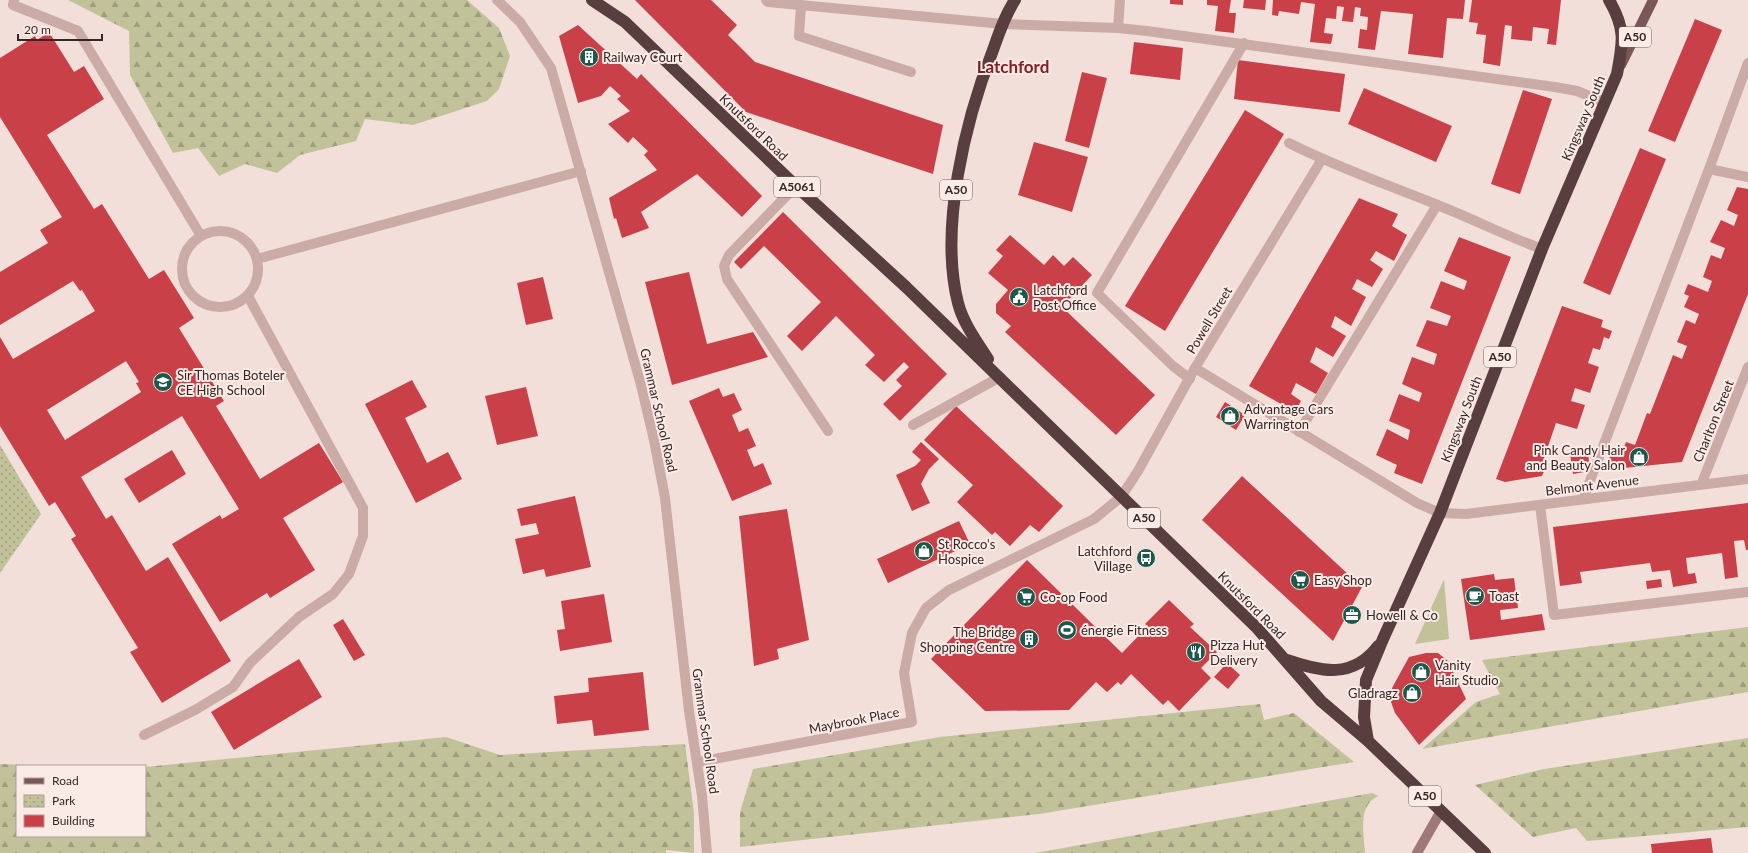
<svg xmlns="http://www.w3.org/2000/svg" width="1748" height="853" viewBox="0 0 1748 853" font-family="Lato,sans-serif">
<defs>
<pattern id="forest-firs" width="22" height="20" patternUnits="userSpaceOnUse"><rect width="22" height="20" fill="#c1c299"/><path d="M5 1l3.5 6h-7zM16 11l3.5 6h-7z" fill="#9e9e7d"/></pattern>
<pattern id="park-dots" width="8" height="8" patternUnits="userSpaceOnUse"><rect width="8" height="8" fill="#c1c299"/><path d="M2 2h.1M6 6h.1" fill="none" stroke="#9e9e7d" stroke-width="1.8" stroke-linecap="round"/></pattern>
</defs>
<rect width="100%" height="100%" fill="#f2dfda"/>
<path fill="#c1c299" d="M1444 579 1449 639 1415 644Z"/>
<path fill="url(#forest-firs)" d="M68 0H467L499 28 510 56 499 89 487 101 413 125 365 119 356 141 300 155 277 173 245 164 219 176 198 148 173 153 130 75 129 31Z
M1748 627V692L1422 749 1476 702 1500 694 1482 660Z
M1260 704 1264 720 1294 713 1354 762 1039 814 740 847V812L753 769 940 737Z
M446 737 500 755 685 744 694 813V853L666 850V853H0V764L48 766H17V836H145V767Z
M1748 738V827L1587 841 1576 828 1533 837 1475 785 1544 769Z
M1372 793 1378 796C1357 806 1364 834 1365 853H1035Z"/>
<path fill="url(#park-dots)" d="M0 445 41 514 0 573Z"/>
<path fill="#ca4049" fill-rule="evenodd" d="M635 0H711L737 25 728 35 755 62 943 125 933 174 746 112Z
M1170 0H1183V5L1170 4Z
M1207 0H1231L1229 13H1236L1234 33 1215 31 1218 6 1207 5Z
M1244 0H1266L1265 10 1243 8Z
M1273 0H1465L1463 19 1447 18 1443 58 1408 54 1413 14 1381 11 1375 50 1358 48 1360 29 1367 30 1368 17 1360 16 1361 8 1355 7 1353 22 1342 21 1344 7 1337 6 1336 19 1326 18 1324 33 1333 34 1331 44 1310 42 1315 4 1301 2 1299 14 1279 11 1278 16 1272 15Z
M1472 0H1561L1556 45 1547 44 1549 29 1533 27 1532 41 1511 39 1512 26 1505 25 1500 66 1483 63 1486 35 1476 34 1478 23 1469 22Z
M1695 19 1722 30 1675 142 1648 131Z
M578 25 637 79 641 74 762 196 742 217 697 174 641 212 649 228 622 238 616 218 614 219 609 198 657 170 644 155 648 151 633 137 628 143 608 124 630 111 617 99 621 96 610 86 601 96 578 103 559 36Z
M49 32 74 72 84 66 104 99 47 135 94 209 102 204 149 279 164 270 194 318 179 328 224 401 216 406 260 479 319 443 343 482 283 518 315 570 270 598 267 593 220 622 172 544 220 515 222 519 239 509 182 416 81 477 106 519 112 515 146 571 168 557 231 661 162 703 130 652 138 648 71 539 76 536 55 502 49 506 0 426V337L13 359 95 311 82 290 80 291 73 281 0 325V272L48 243 40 230 62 217 0 117V58L35 36 37 40ZM126 361 139 382 136 383 141 392 65 440 47 410Z
M1134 42 1183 48 1180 80 1130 74Z
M1238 60 1345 74 1340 112 1234 99Z
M1082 72 1107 78 1089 148 1065 141Z
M1364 88 1452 126 1436 162 1348 124Z
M1523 90 1552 99 1520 194 1491 184Z
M1245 110 1284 134 1165 331 1125 306Z
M1034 142 1088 157 1072 212 1018 195Z
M1640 148 1666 159 1610 295 1583 283Z
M1737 187 1748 189V294L1682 462 1605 470 1613 448 1622 452 1626 442 1635 445 1647 413 1650 414 1673 355 1682 359 1687 346 1677 342 1686 320 1695 324 1699 314 1684 307 1689 296 1684 294 1688 284 1708 292 1712 281 1703 277 1711 255 1721 259 1725 248 1710 242 1721 220 1734 226 1738 215 1727 210Z
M1359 198 1398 214 1392 226 1407 235 1394 261 1376 251 1370 260 1383 269 1372 287 1357 279 1352 289 1366 297 1351 326 1335 316 1331 327 1346 336 1333 357 1316 347 1310 362 1328 373 1316 394 1296 383 1291 394 1301 401 1295 412 1249 386Z
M783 212 947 374 900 421 883 404 902 386 896 380 909 367 904 362 884 382 865 365 875 355 836 316 802 351 787 336 821 302 764 246 741 269 734 262Z
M1010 235 1044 265 1053 255 1064 266 1073 257 1092 275 1062 307 1155 395 1116 435 1005 332 1011 326 996 313V304L1008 290 988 273 1003 256 996 250Z
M1459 237 1511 257 1422 484 1394 473 1397 465 1376 455 1387 429 1408 440 1410 430 1389 421 1399 394 1419 402 1422 393 1402 384 1412 357 1434 365 1437 354 1416 346 1427 320 1447 326 1451 316 1430 308 1441 281 1464 290 1467 281 1444 271Z
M689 272 707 344 753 332 768 357 672 385 645 282Z
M543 277 553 319 526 325 517 283Z
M1562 306 1603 320 1601 327 1612 331 1609 339 1604 337 1600 350 1593 348 1588 363 1599 367 1590 393 1575 388 1571 401 1585 405 1577 429 1556 423 1542 464 1547 465 1542 476 1505 482 1496 479Z
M412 380 427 407 405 418 427 463 448 452 462 479 416 503 365 404Z
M526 387 538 436 497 445 485 396Z
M719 388 723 397 734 393 742 410 732 415 739 432 748 428 756 446 747 450 754 467 763 463 772 484 732 501 689 401Z
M1225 402 1245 415 1236 430 1216 417Z
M956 406 1063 506 1039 532 1030 525 1010 546 995 532 992 535 957 502 973 485 924 440Z
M921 442 939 459 929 469 921 484 930 503 912 511 896 475 915 466 921 460 912 452Z
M172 450 186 474 139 503 124 479Z
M1588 452 1590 471 1573 474 1570 454Z
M1242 476 1362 587 1333 641 1202 520Z
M575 496 591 567 546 577 544 569 523 574 515 539 539 534 536 523 521 526 517 509Z
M1748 503V550H1746L1744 540 1734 541 1738 577 1725 579 1722 553 1686 558 1688 574 1695 573 1697 583 1673 587 1670 570 1652 572 1650 563 1580 572 1582 583 1560 586 1553 527Z
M787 509 809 640 777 649 779 659 754 666 739 516Z
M959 521 970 544 888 583 877 559Z
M1027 560 1122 653 1148 626 1145 624 1169 600 1194 624 1190 627 1217 652 1201 668 1211 678 1179 711 1168 700 1163 705 1131 674 1121 685 1118 682 1107 692 1096 682 1069 710 985 711 931 659Z
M1494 574 1495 580 1514 578 1518 608 1500 610 1501 620 1542 614 1545 630 1470 640 1461 579Z
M1661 579 1662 587 1647 589 1646 581Z
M604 594 612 642 560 651 557 630 565 629 561 601Z
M343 619 365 655 354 661 333 625Z
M1426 653H1438L1448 661 1466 699 1419 745 1395 713 1391 702 1392 688 1409 657Z
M299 659 322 697 234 750 211 712Z
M1227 663 1240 675 1228 689 1214 677Z
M643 672 649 730 594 736 592 720 557 724 554 696 589 692 588 678Z
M1711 838 1713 853H1652L1651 844Z"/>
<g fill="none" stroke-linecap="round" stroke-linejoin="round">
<path stroke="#cbaba5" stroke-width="10" d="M14 0 13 5 78 31 201 236
M766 0 768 2 1003 24 1118 28 1147 31 1555 87 1577 91 1604 102
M801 5 799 36 911 72
M1118 28 1120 0
M1709 169 1748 63
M796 186 729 255 724 266 727 279 828 431
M182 269a38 38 0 1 1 76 0a38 38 0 1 1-76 0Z
M257 259 581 171
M1195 368 1417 503 1440 513
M1190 379 1173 366 1097 293 1244 43
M913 425 1000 377
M1299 432 1437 205
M1583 499 1709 169 1748 177
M1540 505 1554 615 1748 592
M144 735 195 710 233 687 250 663 299 617 333 594 349 574 363 536V508L248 296"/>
<path stroke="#cbaba5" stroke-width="10" d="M497 0 520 22 551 68 641 385 654 440 665 498 689 711 702 796 707 853
M1289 143C1336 167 1386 184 1435 204 1471 218 1506 236 1542 249
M1701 485 1748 367
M1440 513 1466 514 1748 479
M698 762 912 722 904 673 912 633 926 608 949 590 1094 519 1121 497 1138 471 1195 368 1322 159"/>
<path stroke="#9e7977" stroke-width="10" d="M1417 853 1441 811"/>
<path stroke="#795857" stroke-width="10" d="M1621 65 1653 0"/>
<path stroke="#583e3e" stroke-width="12" d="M592 0 625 22 796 186 906 287 1257 628 1321 701 1368 741 1485 853
M988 359C977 342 963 323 958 303 939 228 965 121 993 50 999 33 1005 15 1015 0
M1287 660C1321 672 1353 679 1378 646
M1368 741 1364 717 1366 680 1383 639 1440 513 1542 249 1617 74C1623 42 1626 29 1609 0"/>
</g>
<defs>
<symbol id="building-disc" viewBox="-11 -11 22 22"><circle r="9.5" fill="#1b594a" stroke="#faebe6"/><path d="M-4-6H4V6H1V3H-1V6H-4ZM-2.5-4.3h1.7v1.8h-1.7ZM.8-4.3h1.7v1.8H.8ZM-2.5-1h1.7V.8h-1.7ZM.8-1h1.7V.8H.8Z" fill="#fff"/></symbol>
<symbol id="civic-disc" viewBox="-11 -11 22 22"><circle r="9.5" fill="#1b594a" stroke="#faebe6"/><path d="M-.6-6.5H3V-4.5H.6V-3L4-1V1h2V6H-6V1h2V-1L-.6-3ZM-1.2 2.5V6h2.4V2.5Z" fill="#fff"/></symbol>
<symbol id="school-disc" viewBox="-11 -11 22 22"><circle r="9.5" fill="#1b594a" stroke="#faebe6"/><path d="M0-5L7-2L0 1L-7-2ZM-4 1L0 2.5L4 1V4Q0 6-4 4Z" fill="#fff"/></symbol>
<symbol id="shop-disc" viewBox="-11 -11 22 22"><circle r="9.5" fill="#1b594a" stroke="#faebe6"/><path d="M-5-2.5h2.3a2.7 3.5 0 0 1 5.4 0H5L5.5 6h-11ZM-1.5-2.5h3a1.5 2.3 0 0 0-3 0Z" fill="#fff"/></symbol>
<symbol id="bus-disc" viewBox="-11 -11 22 22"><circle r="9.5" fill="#1b594a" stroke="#faebe6"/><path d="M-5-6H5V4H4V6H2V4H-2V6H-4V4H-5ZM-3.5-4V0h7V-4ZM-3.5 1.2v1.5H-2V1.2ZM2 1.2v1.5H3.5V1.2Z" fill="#fff"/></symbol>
<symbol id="supermarket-disc" viewBox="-11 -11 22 22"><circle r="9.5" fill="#1b594a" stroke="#faebe6"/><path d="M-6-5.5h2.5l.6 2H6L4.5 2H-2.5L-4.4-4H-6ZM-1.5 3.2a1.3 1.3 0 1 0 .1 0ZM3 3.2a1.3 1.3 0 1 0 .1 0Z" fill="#fff"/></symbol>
<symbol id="cafe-disc" viewBox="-11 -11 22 22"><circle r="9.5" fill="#1b594a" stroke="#faebe6"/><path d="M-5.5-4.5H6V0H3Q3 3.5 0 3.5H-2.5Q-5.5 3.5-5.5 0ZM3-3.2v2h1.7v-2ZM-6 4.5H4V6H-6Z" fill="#fff"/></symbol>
<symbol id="office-disc" viewBox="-11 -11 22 22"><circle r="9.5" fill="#1b594a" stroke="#faebe6"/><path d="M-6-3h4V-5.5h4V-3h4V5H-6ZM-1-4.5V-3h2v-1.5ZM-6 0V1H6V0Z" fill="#fff"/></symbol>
<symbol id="stadium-disc" viewBox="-11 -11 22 22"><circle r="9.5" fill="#1b594a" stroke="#faebe6"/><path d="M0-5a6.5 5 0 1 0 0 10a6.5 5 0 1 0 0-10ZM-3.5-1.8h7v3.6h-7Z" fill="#fff"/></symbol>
<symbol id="restaurant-disc" viewBox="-11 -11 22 22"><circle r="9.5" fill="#1b594a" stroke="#faebe6"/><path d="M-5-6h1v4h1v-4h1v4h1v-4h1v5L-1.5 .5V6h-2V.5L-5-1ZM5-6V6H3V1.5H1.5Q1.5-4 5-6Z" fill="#fff"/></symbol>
</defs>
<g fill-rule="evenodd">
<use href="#building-disc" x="578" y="46" width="22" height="22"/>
<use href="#civic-disc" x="1008" y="286" width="22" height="22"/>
<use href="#school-disc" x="152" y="371" width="22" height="22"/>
<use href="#shop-disc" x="1219" y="405" width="22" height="22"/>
<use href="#shop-disc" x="1628" y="446" width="22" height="22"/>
<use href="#shop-disc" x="913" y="540" width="22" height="22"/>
<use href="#bus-disc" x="1135" y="547" width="22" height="22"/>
<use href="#supermarket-disc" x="1289" y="569" width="22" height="22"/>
<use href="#cafe-disc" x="1464" y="585" width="22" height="22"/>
<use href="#supermarket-disc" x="1015" y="586" width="22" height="22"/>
<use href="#office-disc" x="1341" y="604" width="22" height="22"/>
<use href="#stadium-disc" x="1056" y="619" width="22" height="22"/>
<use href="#building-disc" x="1018" y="628" width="22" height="22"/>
<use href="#restaurant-disc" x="1185" y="641" width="22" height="22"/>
<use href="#shop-disc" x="1410" y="661" width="22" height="22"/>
<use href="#shop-disc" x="1401" y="682" width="22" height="22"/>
</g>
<g text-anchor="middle" stroke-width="4" stroke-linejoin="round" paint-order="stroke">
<g fill="#faebe6" stroke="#716260" stroke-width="1">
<rect x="1619" y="27" width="32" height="20" rx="3"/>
<rect x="774" y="177" width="46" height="20" rx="3"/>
<rect x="940" y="180" width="32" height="20" rx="3"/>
<rect x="1484" y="347" width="32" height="20" rx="3"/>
<rect x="1128" y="508" width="32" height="20" rx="3"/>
<rect x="1409" y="786" width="32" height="20" rx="3"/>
</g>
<g font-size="12" font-weight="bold" fill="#362727">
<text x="1635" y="41">A50</text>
<text x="797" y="191">A5061</text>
<text x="956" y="194">A50</text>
<text x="1500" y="361">A50</text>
<text x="1144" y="522">A50</text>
<text x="1425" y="800">A50</text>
</g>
<g font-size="13" fill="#362727" stroke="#faebe6" text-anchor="start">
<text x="603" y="62">Railway Court</text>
<text x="1033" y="295">Latchford<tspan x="1033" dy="15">Post Office</tspan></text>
<text x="177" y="380">Sir Thomas Boteler<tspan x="177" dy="15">CE High School</tspan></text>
<text x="1244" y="414">Advantage Cars<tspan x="1244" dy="15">Warrington</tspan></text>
<text x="1625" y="455" text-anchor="end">Pink Candy Hair<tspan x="1625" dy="15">and Beauty Salon</tspan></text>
<text x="938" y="549">St Rocco's<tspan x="938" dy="15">Hospice</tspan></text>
<text x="1132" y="556" text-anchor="end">Latchford<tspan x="1132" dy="15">Village</tspan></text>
<text x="1314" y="585">Easy Shop</text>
<text x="1489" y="601">Toast</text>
<text x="1040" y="602">Co-op Food</text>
<text x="1366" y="620">Howell &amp; Co</text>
<text x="1081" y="635">énergie Fitness</text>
<text x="1015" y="637" text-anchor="end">The Bridge<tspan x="1015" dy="15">Shopping Centre</tspan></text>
<text x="1210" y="650">Pizza Hut<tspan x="1210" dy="15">Delivery</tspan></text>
<text x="1435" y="670">Vanity<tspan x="1435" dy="15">Hair Studio</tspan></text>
<text x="1398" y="698" text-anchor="end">Gladragz</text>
</g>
<g font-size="13" fill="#362727" stroke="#faebe6">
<text transform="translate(1583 118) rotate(-67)" y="5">Kingsway South</text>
<text transform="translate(754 127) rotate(44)" y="5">Knutsford Road</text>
<text transform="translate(1209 320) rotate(-59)" y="5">Powell Street</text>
<text transform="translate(659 410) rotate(77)" y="5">Grammar School Road</text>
<text transform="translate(1461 419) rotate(-69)" y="5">Kingsway South</text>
<text transform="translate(1713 421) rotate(-68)" y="5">Charlton Street</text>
<text transform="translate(1592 485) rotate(-7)" y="5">Belmont Avenue</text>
<text transform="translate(1252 605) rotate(45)" y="5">Knutsford Road</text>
<text transform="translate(854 720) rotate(-11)" y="5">Maybrook Place</text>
<text transform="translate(706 731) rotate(82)" y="5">Grammar School Road</text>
</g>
<g font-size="17" font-weight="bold" fill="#881d24" stroke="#faebe6">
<text x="1013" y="73">Latchford</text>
</g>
</g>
<rect x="16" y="765" width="130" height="72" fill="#faebe6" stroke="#ac9d9a"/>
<rect x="24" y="778" width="20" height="6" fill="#795857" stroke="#ac9d9a"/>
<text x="52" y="785" font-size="12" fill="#362727">Road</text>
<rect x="24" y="795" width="20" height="12" fill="url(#park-dots)" stroke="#ac9d9a"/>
<text x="52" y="805" font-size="12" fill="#362727">Park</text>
<rect x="24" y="815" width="20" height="12" fill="#ca4049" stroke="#ac9d9a"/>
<text x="52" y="825" font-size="12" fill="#362727">Building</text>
<path d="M18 34v6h84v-6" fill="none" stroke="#362727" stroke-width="2"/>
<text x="24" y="34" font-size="12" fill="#362727" stroke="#faebe6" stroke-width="3" paint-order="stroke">20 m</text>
</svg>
